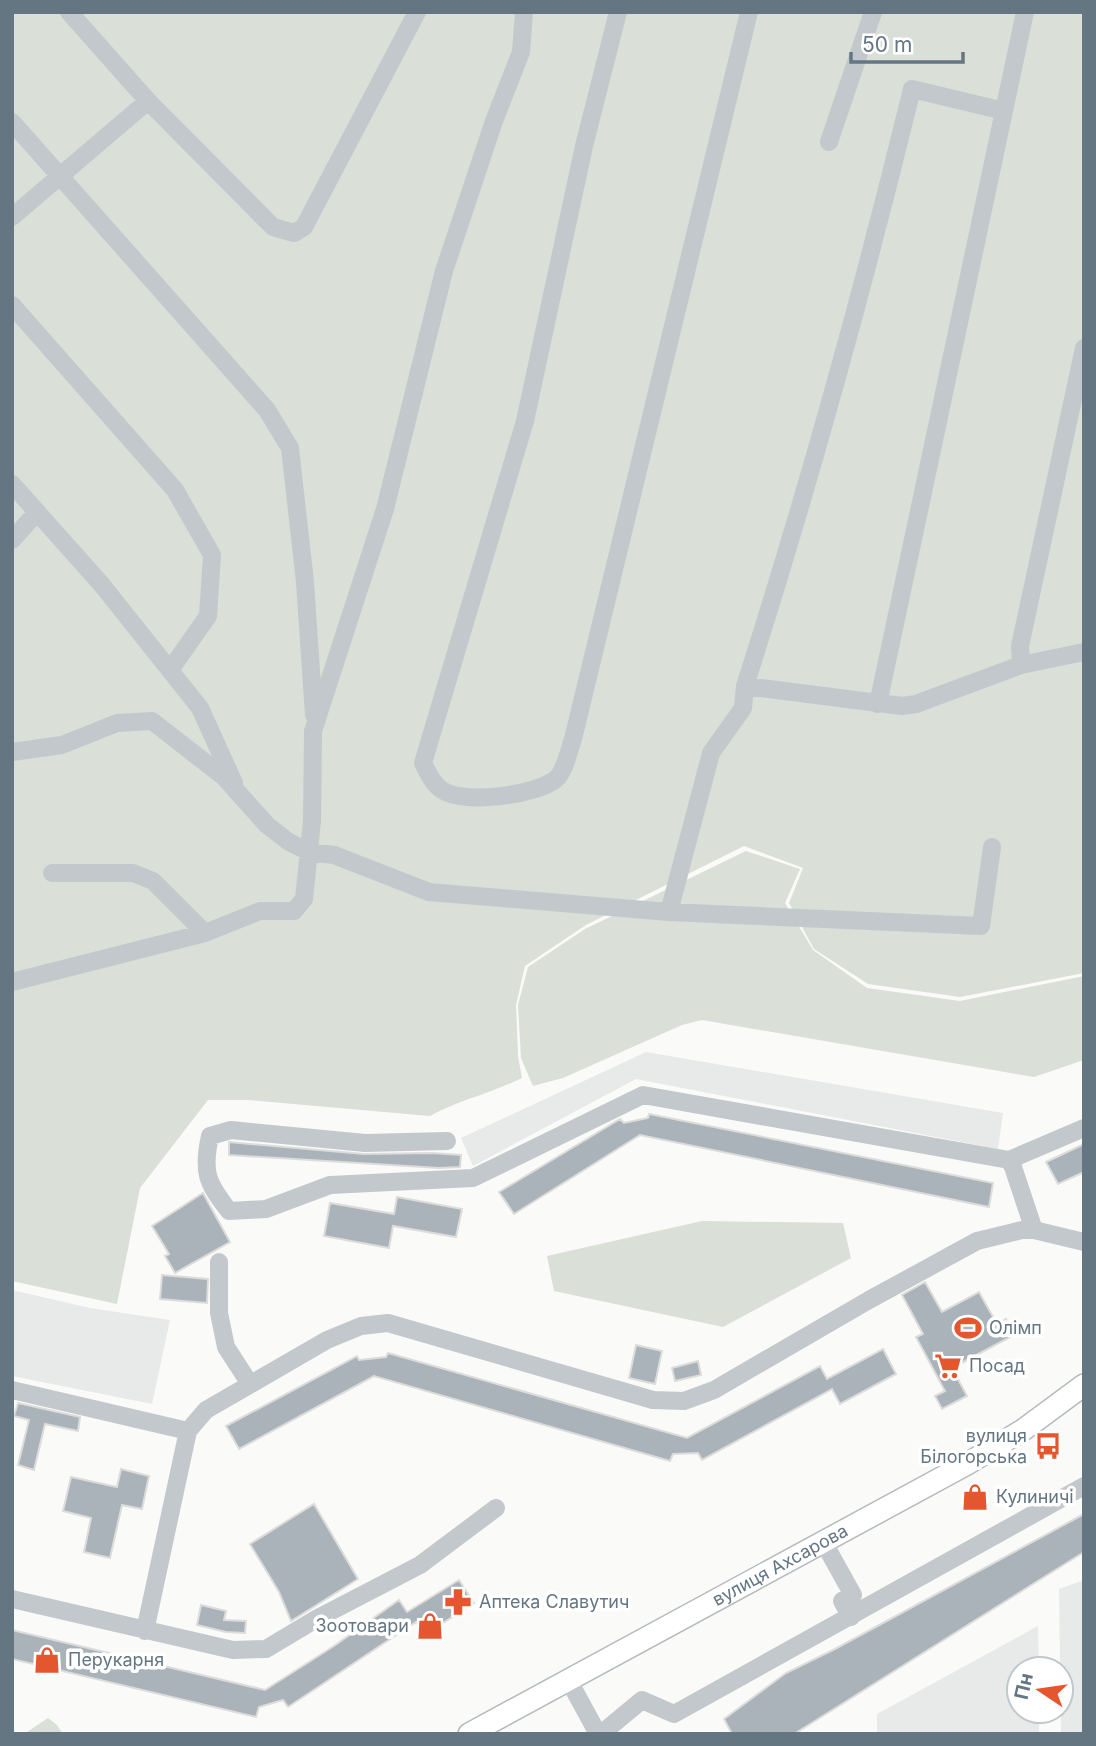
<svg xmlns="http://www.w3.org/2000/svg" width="1096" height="1746" viewBox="0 0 1096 1746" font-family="Inter,sans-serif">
<rect width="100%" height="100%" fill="#fafaf8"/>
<path fill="#e8e9e9" d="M646 1052 1003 1113 998 1149 636 1079 473 1166 461 1138Z
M12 1290 90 1308 170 1320 152 1404 12 1376Z
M1084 1580V1734H1061L1059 1589Z
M1038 1626 1039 1669H1019V1711H1039V1734H877V1714Z"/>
<path fill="#dadfd7" d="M12 12H1084V973L960 997 868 984 814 949 789 903 803 868 744 846 586 925 525 966 516 1005 518 1056 522 1078C492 1093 459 1100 430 1116L248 1100H208L140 1188 117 1304 12 1281Z
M746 851 800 869 785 903 813 950 867 988 960 1001 1084 976V1060L1034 1077 702 1020 682 1025 563 1078 533 1086 521 1058 518 1005 528 967 585 929Z
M702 1221 843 1223 851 1258 723 1327 554 1291 547 1256Z
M48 1718 57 1725 63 1734H24Z"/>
<path fill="#aab3b9" stroke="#dcdcda" stroke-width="2" d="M649 1114 993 1183 989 1207 640 1135 514 1214 499 1192 620 1119 624 1123 648 1118Z
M229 1142 364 1154 432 1153 461 1155 460 1167 439 1168 229 1155Z
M1084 1144V1172L1058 1184 1046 1162Z
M203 1193 230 1242 175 1273 165 1256 169 1254 152 1226Z
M397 1197 462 1209 456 1237 393 1226 389 1248 324 1236 330 1203 394 1214Z
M162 1275 208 1279 207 1303 160 1299Z
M925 1282 942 1312 979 1292 997 1324 1006 1319 1014 1335 952 1368 967 1396 942 1409 935 1396 945 1391 916 1337 923 1334 902 1295Z
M636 1345 662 1351 655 1384 629 1378Z
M883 1349 896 1374 840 1404 832 1389 702 1460 698 1453 673 1454 670 1461 374 1376 239 1449 226 1426 357 1356 359 1360 386 1357 388 1353 687 1438 820 1366 827 1379Z
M698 1361 701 1375 675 1381 672 1368Z
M18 1403 80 1417 78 1431 45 1424 34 1470 18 1465 29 1420 14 1416Z
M121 1469 149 1476 142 1509 122 1505 110 1558 84 1552 91 1518 63 1511 71 1477 117 1487Z
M980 1487 986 1499 970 1507 964 1496Z
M314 1504 358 1579 291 1621 279 1592 250 1544Z
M1084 1514V1552L794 1734H732L724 1719 786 1673 835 1649Z
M459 1580 474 1603 424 1635 416 1622 288 1707 283 1700 259 1707 256 1717 12 1659V1630L265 1690 334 1646 399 1600 407 1612Z
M201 1605 226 1611 224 1620 246 1621 245 1633 226 1632 197 1625Z"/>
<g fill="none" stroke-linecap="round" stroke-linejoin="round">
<defs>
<g id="major">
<path id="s1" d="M469 1734 967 1464 1023 1430 1084 1385"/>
</g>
</defs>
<use href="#major" stroke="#b5babe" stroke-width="24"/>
<path stroke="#c3c8cc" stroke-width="18" d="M69 12 148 101 273 227 294 233 304 227 417 12
M618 12 584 146 525 421 423 763C428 773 432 783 442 790 463 805 537 795 556 779 565 771 569 750 573 739L749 12
M12 122 267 410 290 448 305 582 314 715
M829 142 873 12
M12 217 148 101
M12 305 175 490 212 555 208 616 170 670
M12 484 102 585 200 708 234 783
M12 540 37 512
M1021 665 1020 646 1084 348
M745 686 902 706 916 704 1021 665 1084 652
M878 704 1025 12
M12 752 62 745 117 723 152 721 224 777 267 825 289 842 309 852 334 855 429 892 669 912 981 926 992 847
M52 873H133L153 881 205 933
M669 912 711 753 743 708 745 686C808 489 863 290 912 89L1004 111
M12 982 205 933 260 911H294L304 899 312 821 313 731 385 509 444 271 494 121 521 52 524 12
M447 1141 365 1143 231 1130 210 1136C202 1172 207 1183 229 1211L266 1209 330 1185 473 1178 643 1095 1009 1160
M1034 1230 1013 1167 1009 1160 1084 1128
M219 1262V1313L226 1347 250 1384
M12 1390 188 1431
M824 1543 853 1595 842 1601 851 1617
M12 1599 233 1650 266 1649 316 1619 420 1565 496 1508
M145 1631 188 1431 206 1410 327 1340 361 1326 388 1323 653 1400 684 1401 714 1390 869 1300 977 1241 1022 1230H1034L1084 1242
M568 1679 598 1734
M601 1734 642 1700 674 1714 1084 1486"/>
<use href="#major" stroke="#fff" stroke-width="21"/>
</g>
<defs>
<symbol id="stadium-bare" viewBox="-9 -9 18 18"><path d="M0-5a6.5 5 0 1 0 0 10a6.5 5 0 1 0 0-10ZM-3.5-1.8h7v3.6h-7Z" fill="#e4572e" stroke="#fff" stroke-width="2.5" paint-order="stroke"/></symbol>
<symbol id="supermarket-bare" viewBox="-9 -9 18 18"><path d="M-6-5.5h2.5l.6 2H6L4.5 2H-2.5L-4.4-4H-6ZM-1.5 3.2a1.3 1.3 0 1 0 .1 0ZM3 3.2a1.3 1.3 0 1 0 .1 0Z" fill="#e4572e" stroke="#fff" stroke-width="2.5" paint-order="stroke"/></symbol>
<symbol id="bus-bare" viewBox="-9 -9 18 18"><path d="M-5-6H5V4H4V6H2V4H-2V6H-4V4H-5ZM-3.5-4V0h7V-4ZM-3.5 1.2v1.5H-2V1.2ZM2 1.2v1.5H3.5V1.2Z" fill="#e4572e" stroke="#fff" stroke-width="2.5" paint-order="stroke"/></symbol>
<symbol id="shop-bare" viewBox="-9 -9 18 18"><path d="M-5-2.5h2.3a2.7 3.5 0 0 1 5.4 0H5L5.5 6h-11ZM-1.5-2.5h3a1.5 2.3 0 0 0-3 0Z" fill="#e4572e" stroke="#fff" stroke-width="2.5" paint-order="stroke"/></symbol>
<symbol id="pharmacy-bare" viewBox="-9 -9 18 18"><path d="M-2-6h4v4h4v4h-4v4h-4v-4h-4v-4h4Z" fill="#e4572e" stroke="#fff" stroke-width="2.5" paint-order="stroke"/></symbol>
</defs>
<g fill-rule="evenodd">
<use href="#stadium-bare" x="949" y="1309" width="38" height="38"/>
<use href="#supermarket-bare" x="929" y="1347" width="38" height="38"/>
<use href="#bus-bare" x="1029" y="1427" width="38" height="38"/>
<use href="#shop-bare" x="956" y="1478" width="38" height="38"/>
<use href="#pharmacy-bare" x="439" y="1583" width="38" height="38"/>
<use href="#shop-bare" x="411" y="1607" width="38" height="38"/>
<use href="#shop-bare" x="28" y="1641" width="38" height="38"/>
</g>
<g text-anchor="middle" stroke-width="7" stroke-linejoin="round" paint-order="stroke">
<g font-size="18" fill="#657683" stroke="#fff" text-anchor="start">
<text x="989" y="1334">Олімп</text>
<text x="969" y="1372">Посад</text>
<text x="1027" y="1442" text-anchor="end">вулиця<tspan x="1027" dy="21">Білогорська</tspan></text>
<text x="996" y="1503">Кулиничі</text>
<text x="479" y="1608">Аптека Славутич</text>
<text x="409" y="1632" text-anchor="end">Зоотовари</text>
<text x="68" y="1666">Перукарня</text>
</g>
<g font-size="18" fill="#657683" stroke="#fff">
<text dy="6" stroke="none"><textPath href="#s1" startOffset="354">вулиця Ахсарова</textPath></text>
</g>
</g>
<rect width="1096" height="1746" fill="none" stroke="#657683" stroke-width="28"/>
<g transform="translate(1040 1690) rotate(283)"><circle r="33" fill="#ffffff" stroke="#c1c8cd" stroke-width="2"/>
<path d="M0-5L12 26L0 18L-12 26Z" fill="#e4572e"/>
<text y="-10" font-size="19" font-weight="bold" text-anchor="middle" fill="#657683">Пн</text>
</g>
<path d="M851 52v10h112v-10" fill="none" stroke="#657683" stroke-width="3.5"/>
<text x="862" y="52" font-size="21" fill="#657683" stroke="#ffffff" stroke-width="5" paint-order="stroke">50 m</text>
</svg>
